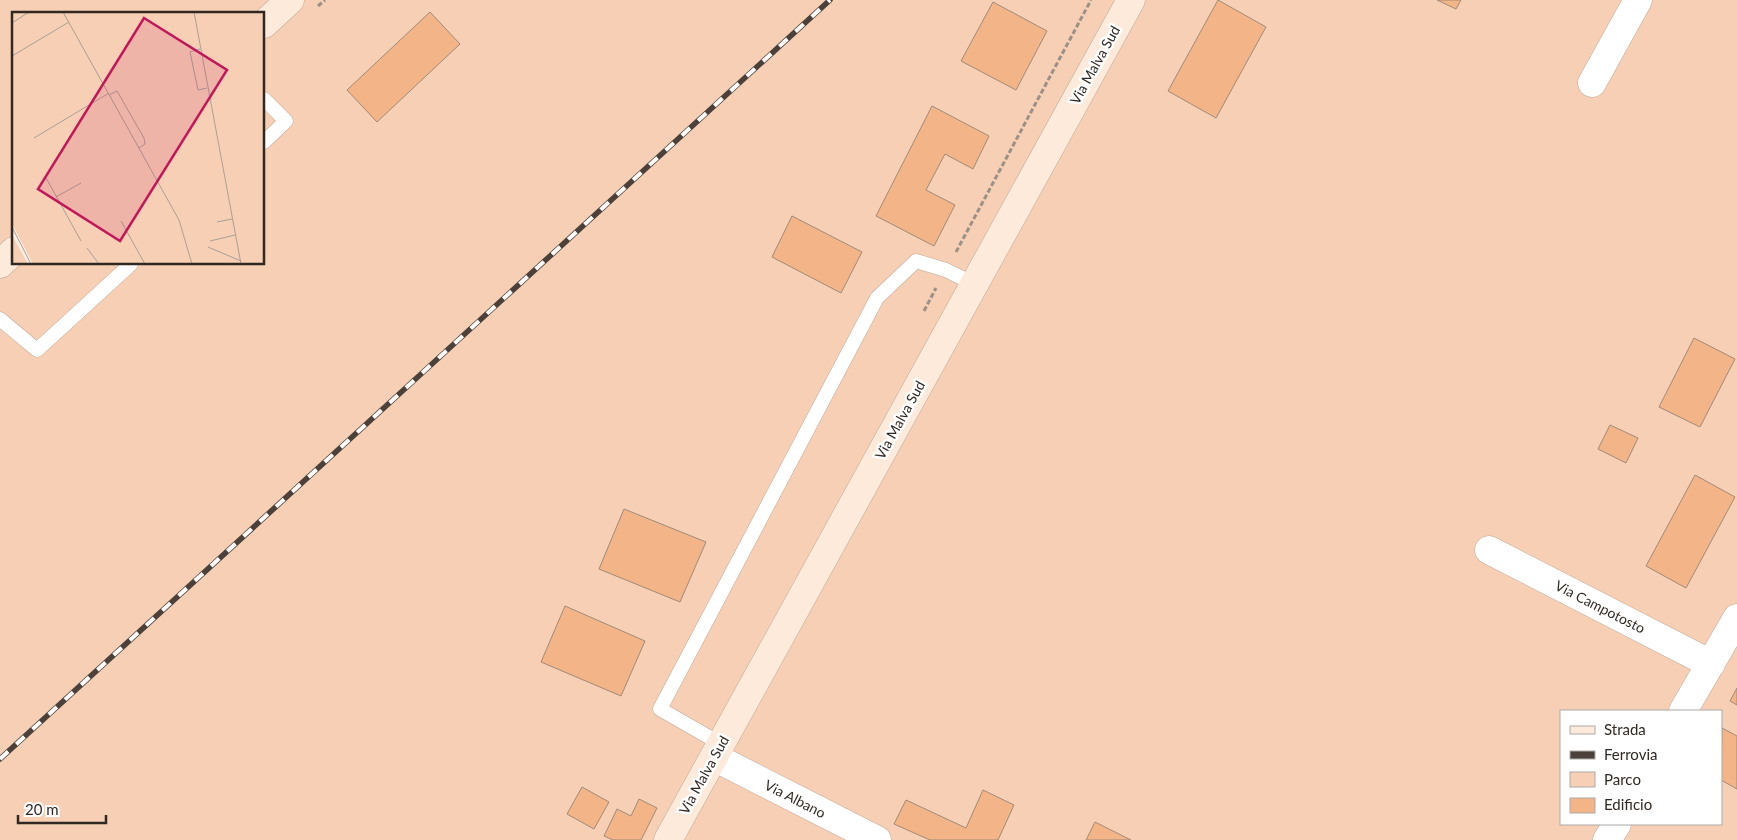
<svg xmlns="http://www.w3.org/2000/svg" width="1737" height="840" viewBox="0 0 1737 840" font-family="Lato,sans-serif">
<rect width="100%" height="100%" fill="#fdeee4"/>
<path fill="#f6cfb4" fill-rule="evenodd" d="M0 0H1737V840H0ZM14 14H264V264H14ZM1561 711H1721V824H1561Z"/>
<path fill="#f3b587" stroke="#a08a7b" d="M1218 0 1266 27 1216 118 1168 91Z
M1437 0H1461L1456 9Z
M993 2 1047 31 1016 90 961 61Z
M430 12 460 44 377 122 347 90Z
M932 106 989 136 973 169 945 154 926 190 955 205 934 246 876 216Z
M792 216 862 252 841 293 772 257Z
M1694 338 1735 359 1700 427 1659 407Z
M1610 425 1638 438 1626 463 1598 449Z
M1695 475 1735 497 1686 588 1646 566Z
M624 509 706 542 680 602 599 569Z
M565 606 645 641 621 696 541 662Z
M1737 688V705L1730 701Z
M1722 728 1737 736V789L1721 780Z
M582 787 609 802 594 829 567 814Z
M983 790 1014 805 998 840H930L894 824 906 800 966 828Z
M639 799 657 808 641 840H613L604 836 617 809 631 816Z
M1095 822 1131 840H1086Z"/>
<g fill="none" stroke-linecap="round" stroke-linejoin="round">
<defs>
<path id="lane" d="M264 99 286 121 264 142
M0 319 37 350 131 264
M721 744 660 709 877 298 916 261 946 270 974 284"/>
<path id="street" d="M1592 83 1638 0
M1489 550 1711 664
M1683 711 1737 618
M714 757 877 840
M1607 840 1617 824"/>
<path id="secondary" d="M264 24 290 0
M0 264 14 251
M668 840 1131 0"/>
</defs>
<use href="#lane" stroke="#c0a999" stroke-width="15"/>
<use href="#street" stroke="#c0a999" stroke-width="29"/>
<use href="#secondary" stroke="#c0a999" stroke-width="29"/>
<path stroke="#9c9087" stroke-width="3" stroke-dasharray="5 2.5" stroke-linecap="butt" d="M318 6 325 0
M956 252 1091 0
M924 311 936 288"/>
<use href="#lane" stroke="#fff" stroke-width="14"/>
<use href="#street" stroke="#fff" stroke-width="28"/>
<use href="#secondary" stroke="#feeadb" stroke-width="28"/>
<defs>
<path id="rail" d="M0 759 830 0"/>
</defs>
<use href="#rail" stroke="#4b413a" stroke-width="5.5"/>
<use href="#rail" stroke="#fff" stroke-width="4" stroke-dasharray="11" stroke-linecap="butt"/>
</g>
<g text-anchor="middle" stroke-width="5" stroke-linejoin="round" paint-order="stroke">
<g font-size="14" fill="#312821" stroke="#fff">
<text transform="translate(1095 65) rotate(-61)" y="5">Via Malva Sud</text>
<text transform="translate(900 420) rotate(-61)" y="5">Via Malva Sud</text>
<text transform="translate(1600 607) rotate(27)" y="5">Via Campotosto</text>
<text transform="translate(704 775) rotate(-61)" y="5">Via Malva Sud</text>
<text transform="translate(795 799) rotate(27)" y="5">Via Albano</text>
</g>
</g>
<g transform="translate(12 12)">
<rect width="252" height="252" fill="#fdeee4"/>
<path d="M0 0H252V252H21L0 212ZM0 223 16 252H0Z" fill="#f6cfb4"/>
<path fill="none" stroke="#ab9f96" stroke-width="1" d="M51 0 167 208 180 252M182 0 229 252M0 11 17 0M188 37 178 40 186 78 195 76M0 44 57 10M97 83 105 79 132 126 133 132 127 136M22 126 97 81M33 164 69 229M44 185 69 171M109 209 133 252M205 210 220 207M0 215 19 252M198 229 223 223M196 235 229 249M75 236 87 252"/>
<path fill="#c2185b" fill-opacity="0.15" stroke="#c2185b" stroke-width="2.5" d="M132 6 215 58 108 229 26 177Z"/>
<rect width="252" height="252" fill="none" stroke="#312821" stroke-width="2.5"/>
</g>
<rect x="1560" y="710" width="162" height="115" fill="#ffffff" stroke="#ada9a6"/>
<rect x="1570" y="726" width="25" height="8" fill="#feeadb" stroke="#ada9a6"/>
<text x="1604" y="735" font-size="15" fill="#312821">Strada</text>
<rect x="1570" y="751" width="25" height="8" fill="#4b413a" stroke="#ada9a6"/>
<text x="1604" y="760" font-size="15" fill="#312821">Ferrovia</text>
<rect x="1570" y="772" width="25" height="15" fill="#f6cfb4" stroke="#ada9a6"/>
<text x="1604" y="785" font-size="15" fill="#312821">Parco</text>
<rect x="1570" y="798" width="25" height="15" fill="#f3b587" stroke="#ada9a6"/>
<text x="1604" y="810" font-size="15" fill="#312821">Edificio</text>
<path d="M18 815v8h88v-8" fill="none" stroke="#312821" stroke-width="2.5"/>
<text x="25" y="815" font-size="15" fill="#312821" stroke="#ffffff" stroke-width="4" paint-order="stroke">20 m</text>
</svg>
